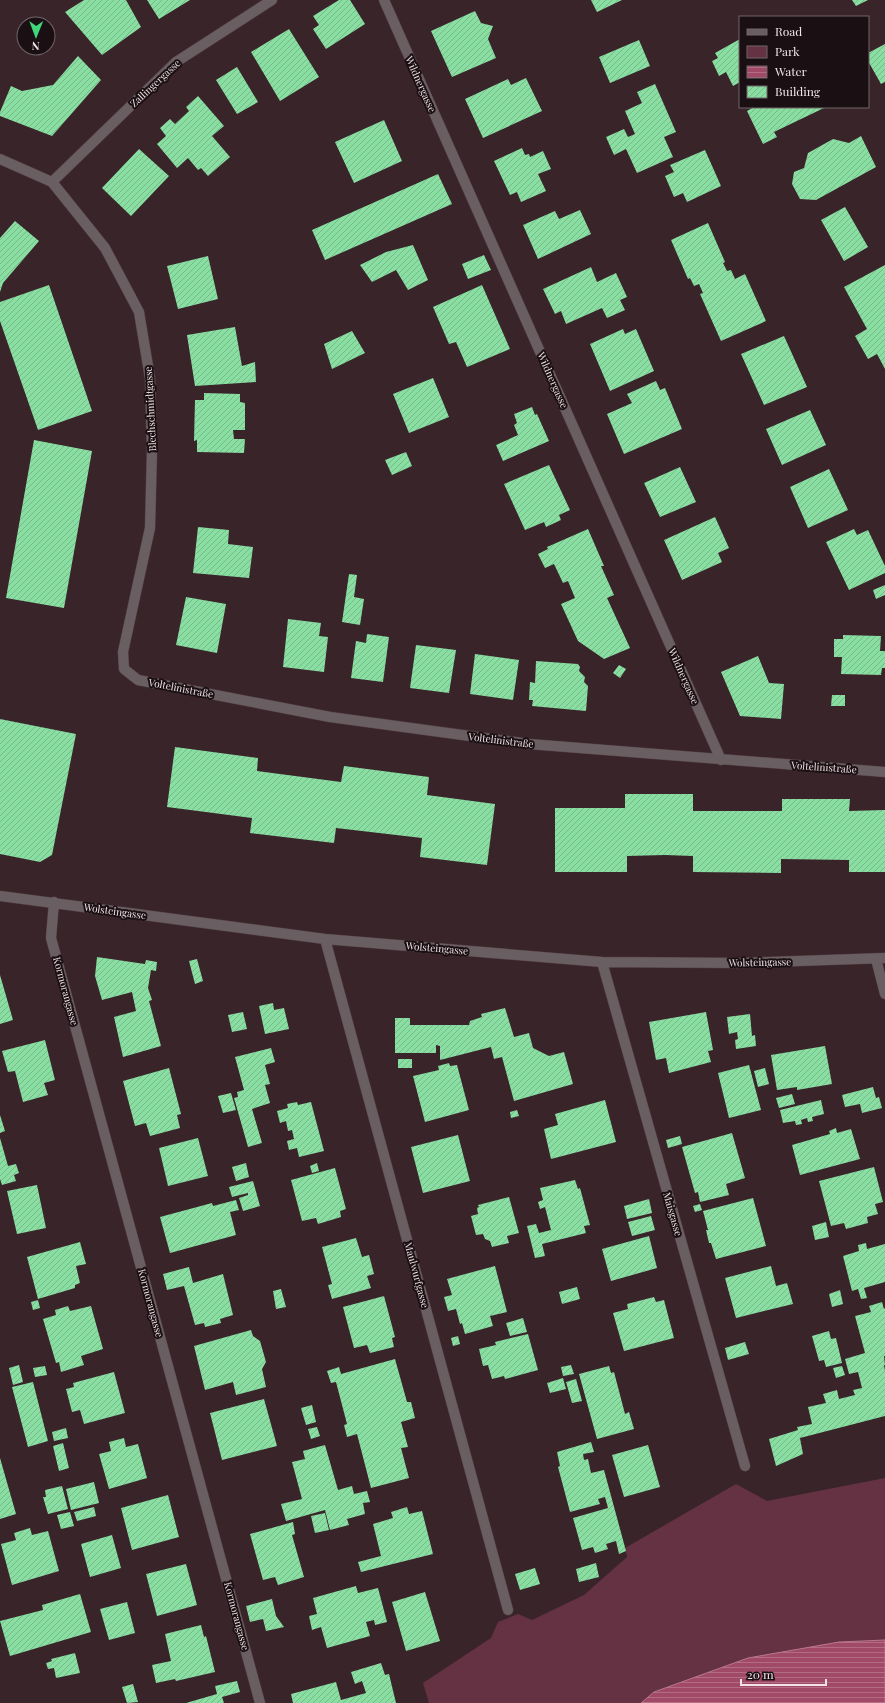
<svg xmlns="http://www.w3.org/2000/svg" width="885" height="1703" viewBox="0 0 885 1703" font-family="'Playfair Display',serif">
<defs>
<pattern id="water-rules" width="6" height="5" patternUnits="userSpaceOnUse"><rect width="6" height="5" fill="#a04a67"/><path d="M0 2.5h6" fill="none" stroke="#b26c84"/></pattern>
<pattern id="building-hatch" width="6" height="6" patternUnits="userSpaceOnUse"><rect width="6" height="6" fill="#89dea2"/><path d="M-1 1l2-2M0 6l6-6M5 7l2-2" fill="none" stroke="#79b88b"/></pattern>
</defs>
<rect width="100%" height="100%" fill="#39242a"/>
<path fill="#653243" d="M885 1478V1640L839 1642 654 1692 641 1703H429L423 1683 491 1638 498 1622 518 1614 532 1620 584 1595 627 1557 625 1548 736 1484 767 1501Z"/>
<path fill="url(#water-rules)" stroke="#b8788d" d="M885 1640V1703H641L654 1692 748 1658 839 1642Z"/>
<path fill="url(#building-hatch)" d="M84 0H126L141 27 102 55 65 12Z
M147 0H190L159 19Z
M339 0H350L365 24 326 49 313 29 319 25 313 16Z
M591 0H622L597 12Z
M852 0H868L856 6Z
M475 11 481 23 493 26 488 39 496 58 452 77 431 31Z
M289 29 319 77 280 101 251 52Z
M740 39V82L733 86 726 72 719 76 712 61 718 58 715 53Z
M639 40 650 66 610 83 599 57Z
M885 44V82L881 84 868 61V53Z
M78 56 101 80 52 136 0 116V112L11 86 22 91 53 85Z
M237 67 258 102 237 114 216 80Z
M526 78 542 111 483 138 465 99 508 79 511 85Z
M655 84 676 132 664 137 673 157 637 173 626 149 614 155 606 137 624 129 628 137 635 134 625 111 642 103 637 92Z
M198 96 224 126 212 136 230 157 208 176 201 168 198 170 188 158 177 168 157 144 166 136 160 128 170 119 175 124 189 111 186 107Z
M754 107H826L774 132 777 137 763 144 747 111Z
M384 120 402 161 354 183 335 142Z
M861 136 876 167 816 200 800 199 792 184 794 172 804 168 808 153 833 139 849 143Z
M522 148 525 155 529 154 530 157 543 151 551 169 538 174 546 191 521 202 517 192 510 195 494 161Z
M139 149 169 176 131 216 102 188Z
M705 150 721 186 687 202 683 193 674 197 665 176 674 172 670 165Z
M438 174 452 204 325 260 312 230Z
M845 207 868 247 844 261 821 220Z
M580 210 591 234 538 259 523 225 555 211 559 219Z
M15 221 39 241 3 283 0 292V238Z
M708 223 725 262 723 263 727 271 731 270 735 279 745 274 766 321 721 341 700 294 703 293 699 284 694 286 690 278 688 279 671 240Z
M413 245 428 280 408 290 396 270 372 282 360 265 386 252Z
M484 255 491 270 468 279 462 264Z
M208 256 218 299 178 309 167 266Z
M885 265V369L877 354 868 359 855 336 867 329 844 287Z
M591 267 597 282 616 273 627 297 620 300 625 310 607 318 602 308 566 324 561 311 555 314 543 289Z
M49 285 92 411 38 430 0 321V302Z
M482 285 510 349 467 367 456 342 449 344 433 307Z
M235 327 242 366 255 362 256 382 195 386 187 335Z
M623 329 625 334 636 329 654 371 610 391 590 344Z
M352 331 365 353 332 369 324 344Z
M784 336 807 387 764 405 741 354Z
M433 378 449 417 409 433 393 394Z
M656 381 660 390 665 388 682 429 624 454 607 414 632 403 627 394Z
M204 393 240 394V402L245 403V430H233L234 439H245L244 453 197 452V440L194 441 195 400H204Z
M532 407 535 415 537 414 549 441 503 461 496 445 518 435 514 425 517 423 514 414Z
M810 410 826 445 782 465 766 429Z
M34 440 92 451 64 608 6 598Z
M406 452 412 466 392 475 385 460Z
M549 465 570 510 559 515 561 520 546 527 544 522 525 530 504 484Z
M680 467 696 502 660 517 644 483Z
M829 469 848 510 808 528 790 487Z
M715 517 729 548 718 553 722 562 682 580 664 540Z
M198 527 229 530 228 544 253 547 249 578 193 573Z
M588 529 604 566H601L614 595 607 598 630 648 604 659 578 641 561 604 575 598 568 581 563 583 554 564 545 568 538 554 548 549 547 547Z
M854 529 857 535 868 530 885 566V573L849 590 826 542Z
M349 574 357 575 354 597 364 599 360 625 342 622Z
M885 585V595L876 599 873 590Z
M186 597 226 604 217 653 176 645Z
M288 619 321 623 319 636 328 637 324 672 283 667Z
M367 634 389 637 383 682 351 678 356 641 366 643Z
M843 635 881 636 880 651H885V668H882L881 675 841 674 842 657H834V639H843Z
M416 645 456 650 449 693 410 688Z
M475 654 519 660 513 700 470 694Z
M758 656 769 683 784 684 781 719 740 716 721 672Z
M536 661 578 664 580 667 579 671 585 677 584 682 588 686 586 711 532 706 533 700H529L530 682 535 683Z
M619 665 626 669 620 678 613 673Z
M832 695H845V706H831Z
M0 719 76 734 52 855 40 862 0 854Z
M175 747 258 758 257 771 341 782 344 766 429 777 427 795 495 804 487 865 420 857 422 838 336 828 334 843 250 833 252 818 167 807Z
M625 794H693V811H782V799H850L849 811 885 810V872H849V860L781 859V873L693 872V856L665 855 627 856V872H555V808H625Z
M97 957 145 964 146 960 157 962 156 971 151 970 148 988 152 1000 149 1001 161 1046 123 1057 114 1017 136 1011 132 992 102 1000 95 976Z
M197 959 203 981 195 984 189 961Z
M0 975 13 1020 0 1024Z
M273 1003 274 1010 284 1008 289 1029 265 1034 259 1006Z
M505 1008 514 1037 529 1033 533 1048 549 1056 564 1052 573 1084 514 1101 502 1057 494 1059 491 1047 440 1060V1046L436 1045V1053H395V1018H410V1025H469L470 1021 482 1017 481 1014Z
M243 1012 247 1029 232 1032 228 1015Z
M706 1012 713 1050 708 1051 711 1062 669 1073 666 1058 656 1060 649 1022Z
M750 1014 752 1036 755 1035 756 1046 736 1049 735 1040 738 1039 737 1032 729 1034 727 1017Z
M45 1040 55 1080 44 1083 48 1095 23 1102 15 1071 8 1072 2 1051Z
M825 1046 832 1084 797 1090V1087L777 1090 771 1055Z
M271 1048 275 1062 265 1065 270 1084 265 1085 270 1103 252 1109 262 1143 248 1147 234 1098 238 1097 237 1092 244 1090 235 1057Z
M398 1059H412V1068H398Z
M449 1063 450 1066 457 1065 469 1110 425 1122 413 1076 439 1070 438 1066Z
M749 1065 761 1110 729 1118 718 1073Z
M169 1068 181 1114 177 1115 180 1128 150 1136 146 1123 135 1126 123 1081Z
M765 1068 769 1084 758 1087 754 1071Z
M873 1087 876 1098 879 1097 882 1108 862 1113 860 1104 845 1107 842 1095Z
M231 1093 236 1110 223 1113 218 1096Z
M792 1094 795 1104 779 1108 776 1098Z
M605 1100 616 1142 551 1159 544 1129 558 1125 555 1114Z
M821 1100 824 1114 812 1117 813 1121 808 1122 807 1118 801 1120 802 1124 796 1125 795 1121 783 1123 780 1110Z
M297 1102 298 1105 311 1102 324 1151 299 1157 297 1148 289 1150 287 1141 294 1139 292 1130 288 1131 286 1121 280 1123 277 1111 288 1108 287 1104Z
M517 1110 519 1116 511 1118 510 1112Z
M0 1115 5 1131 0 1133Z
M836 1128 837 1133 851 1129 860 1159 800 1175 792 1145 830 1134 829 1131Z
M732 1133 745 1178 726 1184 729 1195 700 1202 698 1192 695 1193 682 1147Z
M458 1135 470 1181 423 1193 411 1147Z
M680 1136 682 1144 668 1148 666 1140Z
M0 1138 8 1166 16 1164 19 1173 14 1175 16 1181 2 1185 0 1179Z
M198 1138 208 1176 168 1186 159 1148Z
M246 1163 249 1177 236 1181 232 1167Z
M317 1163 319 1171 312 1173 310 1166Z
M874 1167 883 1202 875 1204 878 1214 867 1217 868 1223 846 1229 844 1223 831 1226 819 1181Z
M335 1168 346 1209 340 1211 341 1217 318 1224 316 1218 302 1221 291 1180Z
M575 1180 578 1189 580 1188 590 1225 584 1226 586 1233 542 1244 545 1256 535 1258 527 1226 536 1224 539 1233 551 1230 545 1207 540 1209 538 1202 543 1200 540 1188Z
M253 1181 260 1206 243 1211 239 1198 248 1195V1193L232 1197 229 1187Z
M37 1185 46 1228 17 1234 7 1191Z
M509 1197 519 1233 507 1236 509 1243 492 1247 490 1241 485 1239 483 1234 476 1235 471 1216 478 1214 477 1208 479 1207 478 1205Z
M753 1198 766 1246 716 1259 711 1243H709L706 1230H708L703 1211Z
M649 1199 652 1213 627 1219 624 1206Z
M236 1200 239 1210 230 1212 236 1235 170 1253 160 1217 212 1203 213 1206Z
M700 1204 702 1210 695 1212 693 1206Z
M651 1216 655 1230 632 1236 628 1222Z
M826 1222 829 1237 815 1240 812 1226Z
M649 1236 657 1268 611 1281 602 1249Z
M356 1238 362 1257 369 1255 374 1274 367 1276 371 1288 332 1299 328 1285 332 1284 322 1247Z
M80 1242 86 1264 76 1266 80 1283 75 1285V1288L38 1299 27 1257Z
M866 1243 867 1249 885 1244V1282L864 1288 867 1298 861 1299 858 1289 852 1291 843 1256 859 1251 858 1245Z
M495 1266 507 1312 490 1316 493 1326 465 1334 462 1323 460 1324 456 1309 448 1311 444 1297 452 1295 447 1279Z
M771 1266 776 1286 787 1283 793 1304 736 1318 725 1278Z
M189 1267 193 1283 223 1274 233 1315 220 1319 221 1323 205 1327 204 1323 195 1325 184 1286 167 1290 163 1274Z
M577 1287 580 1299 562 1304 559 1292Z
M281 1289 286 1307 276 1309 273 1291Z
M840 1290 843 1304 832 1307 829 1294Z
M384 1296 395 1337 392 1338 394 1347 370 1353 367 1345 354 1348 343 1307Z
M654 1297 656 1302 664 1300 674 1338 624 1351 613 1313 628 1309 627 1304Z
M38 1300 40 1308 33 1310 31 1302Z
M882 1302 884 1309 885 1308V1356H884L885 1365H884L885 1371V1416L800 1438 799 1433 803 1454 776 1466 769 1439 798 1430 797 1427 812 1424 808 1407 826 1403 823 1394 837 1390 839 1399 855 1395 853 1390 862 1388 858 1372 849 1374 845 1359 865 1353 855 1316 871 1312 869 1306Z
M68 1306 70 1311 91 1306 103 1349 81 1356 84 1365 61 1372 59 1362 56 1363 43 1319 56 1315 55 1310Z
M523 1318 527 1332 510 1336 506 1323Z
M251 1330 253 1336 260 1341 266 1362 262 1369 266 1387 236 1395 233 1382 205 1390 194 1346Z
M829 1331 831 1339 836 1338 842 1363 826 1367 824 1360 819 1361 812 1336Z
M528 1334 538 1370 505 1379 504 1376 492 1379 488 1365 483 1366 479 1349 496 1345 495 1342Z
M458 1336 460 1344 453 1346 451 1338Z
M745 1342 749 1354 728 1360 725 1348Z
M395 1359 407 1402H411L415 1418 401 1422 408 1447 401 1448 409 1478 371 1488 357 1434 347 1437 344 1425 347 1424 336 1382 331 1383 327 1371 339 1367 341 1374Z
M19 1365 23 1382 13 1385 9 1368Z
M571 1365 574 1374 563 1376 561 1367Z
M45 1366 47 1375 35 1377 33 1368Z
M609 1366 611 1373 614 1372 625 1414 629 1412 634 1429 597 1439 579 1374Z
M842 1366 845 1375 836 1378 833 1368Z
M114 1372 125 1413 84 1424 80 1410 72 1412 66 1389 74 1387 73 1383Z
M563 1378 566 1389 550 1393 547 1383Z
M576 1379 582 1401 572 1403 566 1382Z
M33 1382 48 1441 28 1447 12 1387Z
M264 1399 277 1446 222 1460 210 1413Z
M312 1405 316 1422 306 1425 301 1408Z
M317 1427 320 1436 311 1439 308 1429Z
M66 1428 68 1438 54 1441 52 1432Z
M124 1438 126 1447 138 1444 147 1478 109 1489 99 1454 111 1451 109 1442Z
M591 1442 594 1452 583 1454 584 1460 588 1459 591 1473 604 1470 626 1551 619 1554 616 1541 606 1544 608 1549 595 1553 593 1547 582 1550 573 1518 608 1508 605 1497 598 1499 600 1504 570 1512 558 1467 560 1466 557 1452Z
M63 1443 69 1468 59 1471 53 1446Z
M325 1445 338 1490 352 1486 354 1494 367 1491 370 1502 363 1503 365 1514 347 1519 349 1525 330 1530 325 1510 286 1521 281 1504 302 1499 292 1462 305 1459 303 1451Z
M648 1445 660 1487 624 1497 612 1455Z
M0 1458 16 1514 0 1519Z
M94 1482 99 1503 71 1510 66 1489Z
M62 1486 68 1509 48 1514 43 1497H46L45 1490Z
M168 1495 179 1537 132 1550 121 1508Z
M94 1507 96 1516 77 1521 74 1512Z
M407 1507 409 1514 422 1511 433 1554 361 1572 358 1562 381 1556 373 1524 393 1518 391 1512Z
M70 1512 74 1526 61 1529 57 1515Z
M325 1513 329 1530 315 1533 311 1516Z
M293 1522 295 1534 292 1535 304 1577 278 1585 275 1577 263 1580 250 1534Z
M30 1528 32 1535 48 1531 59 1571 12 1585 1 1544 16 1540 14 1533Z
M112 1535 121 1568 90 1577 81 1544Z
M596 1563 599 1577 579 1582 576 1569Z
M186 1564 197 1605 157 1616 146 1574Z
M535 1568 540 1584 520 1590 515 1574Z
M356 1586 358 1593 378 1588 387 1622 375 1625 374 1620 366 1622 370 1636 327 1648 321 1627 312 1630 309 1616 317 1614 313 1598Z
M425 1592 440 1641 406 1651 392 1602Z
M80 1594 91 1632 10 1656 0 1621 43 1610 42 1605Z
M272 1599 276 1616 284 1627 266 1631 263 1619 250 1622 246 1606Z
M127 1602 135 1633 109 1640 100 1609Z
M201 1625 204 1637 206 1636 215 1672 176 1681 175 1679 156 1683 152 1665 171 1661 165 1634Z
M75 1653 80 1673 56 1678 54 1668 48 1669 46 1663 52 1661 51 1659Z
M381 1663 385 1675 389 1674 396 1703H293L291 1694 336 1682 341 1700 366 1693 362 1681 355 1684 351 1672Z
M237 1681 240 1692 222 1697 224 1703H186L217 1694 215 1686Z
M133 1684 138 1702 127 1703 122 1687Z"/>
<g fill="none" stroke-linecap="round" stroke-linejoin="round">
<defs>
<path id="minor" d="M384 0 721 760
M0 159 52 182 105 248 139 312 150 378 152 450 150 528 123 652 124 669 138 680 330 717 529 744 885 772
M52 182 176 62 272 0
M0 896 325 939 602 962 741 963 885 958
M54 902 51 938 260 1703
M325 939 508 1610
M876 959 885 994
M602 962 745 1466"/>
</defs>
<use href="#minor" stroke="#533f44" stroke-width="11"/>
<use href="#minor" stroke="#695e61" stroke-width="10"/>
</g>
<g text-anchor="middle" stroke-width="4" stroke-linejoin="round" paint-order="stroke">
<g font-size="10" fill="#f1e2e6" stroke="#1a1013">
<text transform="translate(155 83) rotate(-43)" y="4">Zallingergasse</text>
<text transform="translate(421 84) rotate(66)" y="4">Wildnergasse</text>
<text transform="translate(553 380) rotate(66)" y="4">Wildnergasse</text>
<text transform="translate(150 409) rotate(-93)" y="4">Blechschmidtgasse</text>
<text transform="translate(684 676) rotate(66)" y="4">Wildnergasse</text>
<text transform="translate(181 688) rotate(11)" y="4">Voltelinistraße</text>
<text transform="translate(501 740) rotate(7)" y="4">Voltelinistraße</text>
<text transform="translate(824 767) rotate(4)" y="4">Voltelinistraße</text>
<text transform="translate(115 911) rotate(8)" y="4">Wolsteingasse</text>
<text transform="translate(437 948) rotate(5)" y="4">Wolsteingasse</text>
<text transform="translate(760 962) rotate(-1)" y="4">Wolsteingasse</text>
<text transform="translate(66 991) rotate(75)" y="4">Kormorangasse</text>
<text transform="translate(673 1214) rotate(74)" y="4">Maisgasse</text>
<text transform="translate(417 1275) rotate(75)" y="4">Maulwurfgasse</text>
<text transform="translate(151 1303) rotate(75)" y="4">Kormorangasse</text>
<text transform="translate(237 1616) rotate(75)" y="4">Kormorangasse</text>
</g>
</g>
<rect x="739" y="16" width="130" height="92" fill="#1a1013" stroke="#706467"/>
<rect x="747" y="29" width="20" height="6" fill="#695e61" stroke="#706467"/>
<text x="775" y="36" font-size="12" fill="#f1e2e6">Road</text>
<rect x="747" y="46" width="20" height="12" fill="#653243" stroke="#706467"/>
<text x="775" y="56" font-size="12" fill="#f1e2e6">Park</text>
<rect x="747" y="66" width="20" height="12" fill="url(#water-rules)" stroke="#706467"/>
<text x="775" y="76" font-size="12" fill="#f1e2e6">Water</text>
<rect x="747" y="86" width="20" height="12" fill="url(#building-hatch)" stroke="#706467"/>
<text x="775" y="96" font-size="12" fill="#f1e2e6">Building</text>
<g transform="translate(36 36) rotate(181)"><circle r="19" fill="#1a1013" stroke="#706467"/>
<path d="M0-3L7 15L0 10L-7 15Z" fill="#40d77c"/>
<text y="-6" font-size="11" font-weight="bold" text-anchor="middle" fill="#f1e2e6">N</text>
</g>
<path d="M741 1679v6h85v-6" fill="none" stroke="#f1e2e6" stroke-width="2"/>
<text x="747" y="1679" font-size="12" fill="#f1e2e6" stroke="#1a1013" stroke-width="3" paint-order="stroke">20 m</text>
</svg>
